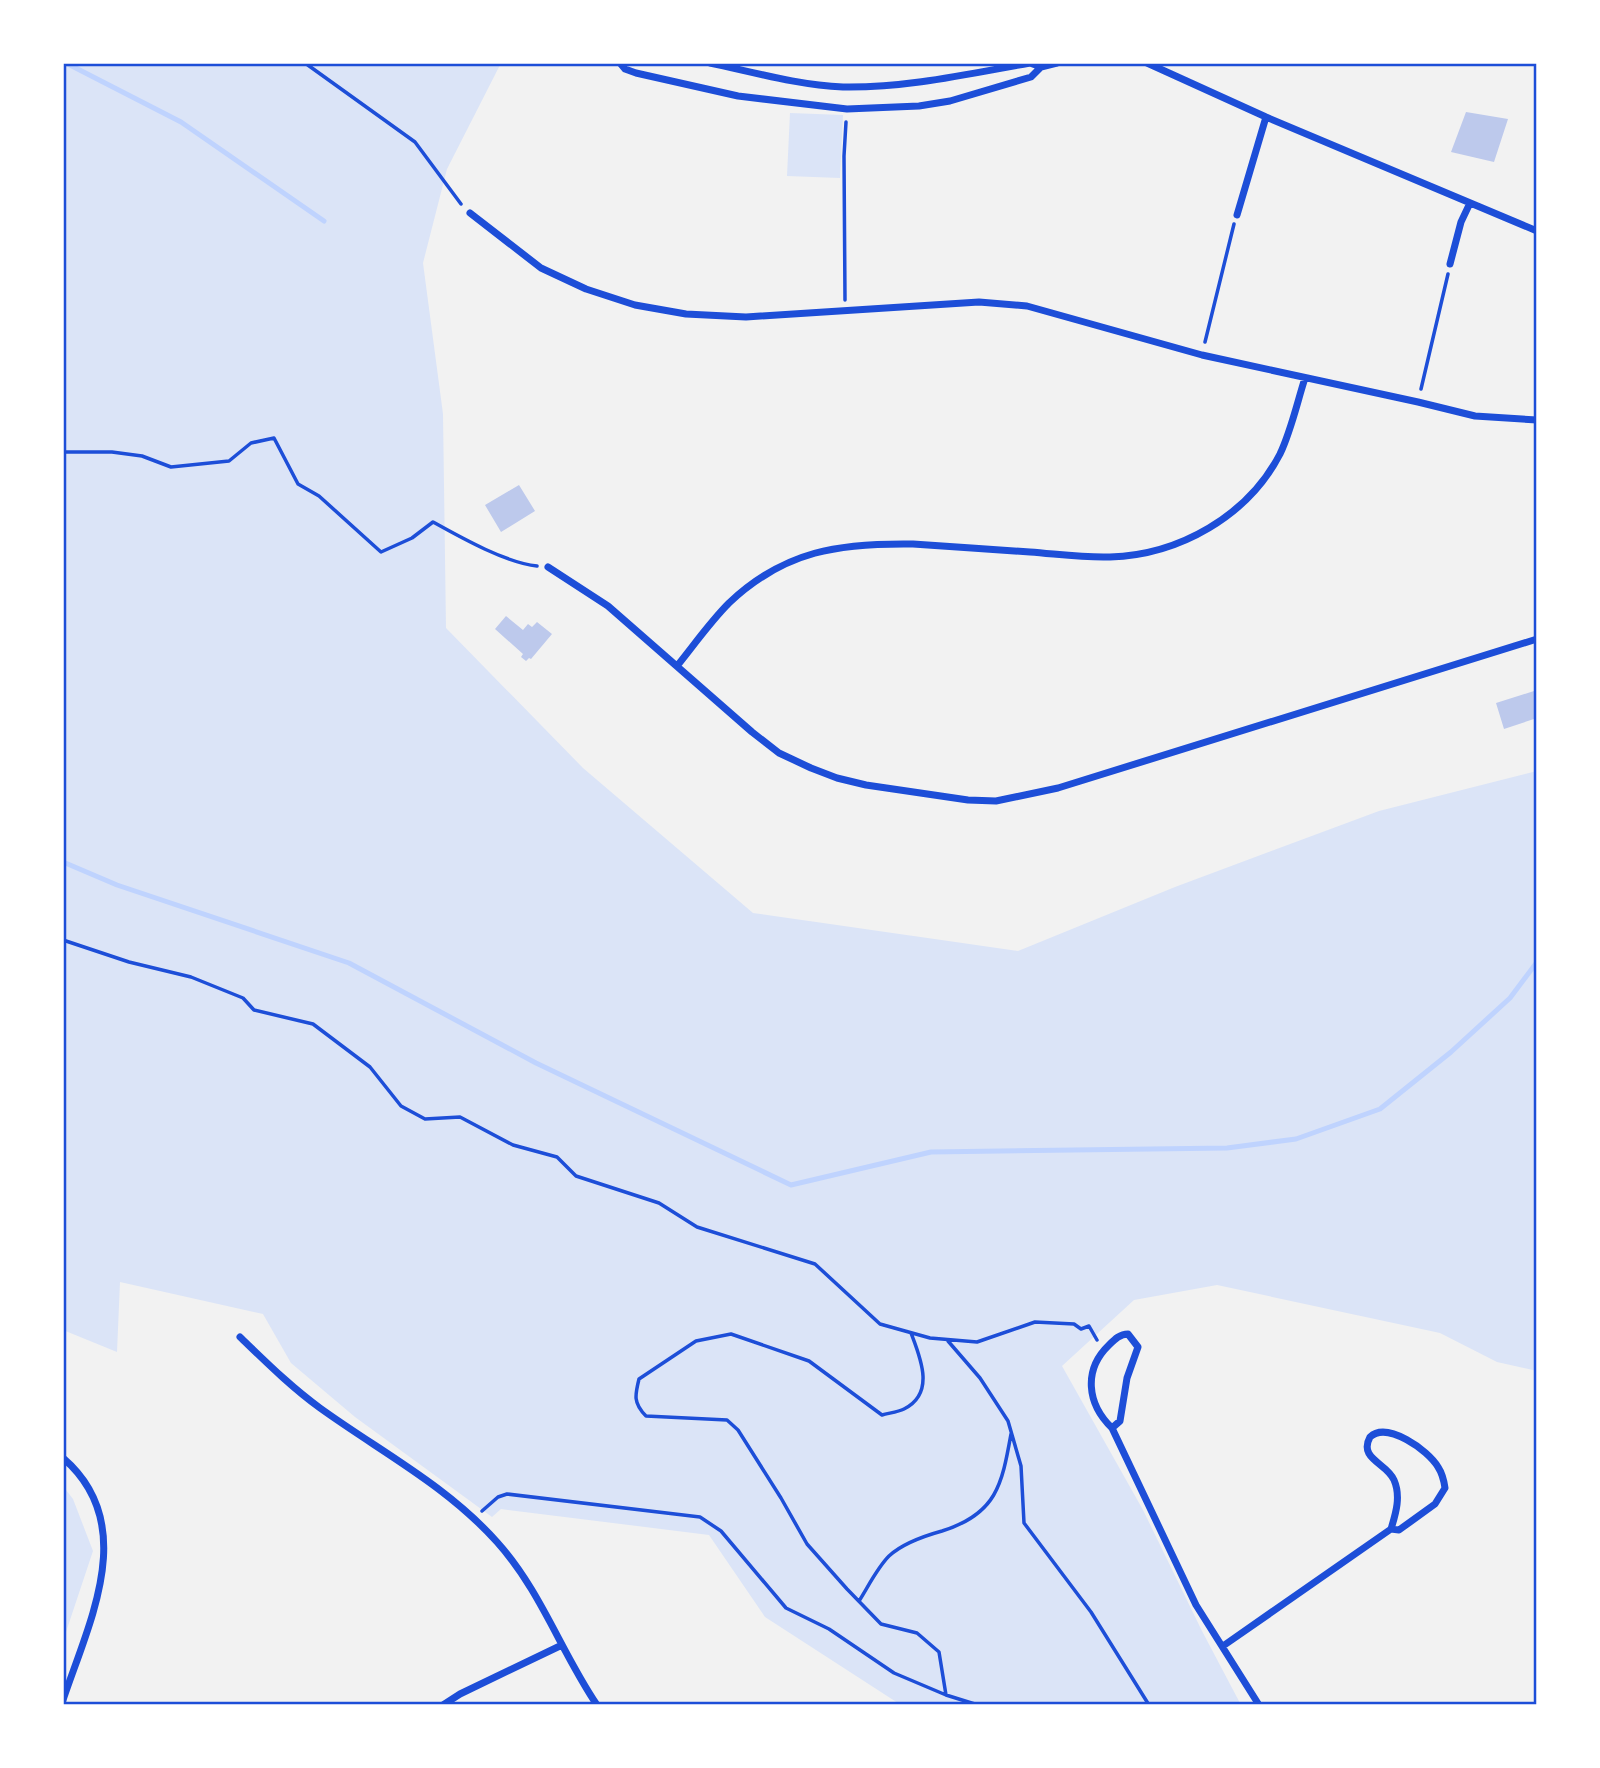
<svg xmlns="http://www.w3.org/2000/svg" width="1600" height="1768" viewBox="0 0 1600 1768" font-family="Barlow,sans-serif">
<rect width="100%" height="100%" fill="#f2f2f2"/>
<path fill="#dbe4f7" d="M63 63H501L447 169 423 263 443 414 446 628 583 768 753 913 1018 951 1175 887 1379 811 1537 771V1371L1497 1362 1440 1333 1217 1285 1134 1300 1062 1366 1143 1510 1202 1631 1241 1705H901L765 1617 709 1535 501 1509 492 1517 355 1417 291 1363 263 1314 120 1282 117 1352 63 1330Z
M790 113 843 115 840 178 787 176Z
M63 1486 73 1499 93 1551 63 1641Z"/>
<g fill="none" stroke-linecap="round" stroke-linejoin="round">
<path stroke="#bfd3fe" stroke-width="5" d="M66 63 181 122 324 221
M63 862 117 885 349 963 536 1063 791 1185 931 1152 1227 1148 1296 1139 1380 1109 1451 1052 1510 998 1537 962"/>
</g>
<path fill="#bdc9ec" d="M1466 112 1508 119 1494 162 1451 152Z
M519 485 535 511 501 532 485 505Z
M506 616 523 630 528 624 532 627 537 622 552 634 531 659 529 658 526 661 521 657 523 654 495 629Z
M1534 691 1537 703V718L1504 729 1496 703Z"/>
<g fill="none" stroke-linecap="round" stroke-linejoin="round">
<path stroke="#1d4ed8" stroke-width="3.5" d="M305 63 415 142 461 204
M845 300 844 156 846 122
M1205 342 1234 224
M1421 389 1448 274
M63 452H112L142 456 171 467 229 461 251 443 274 438 298 484 319 496 381 552 412 538 433 522C460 537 506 563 537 566
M63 940 129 962 191 977 243 998 254 1010 313 1024 370 1067 401 1106 425 1119 460 1117 513 1145 557 1157 576 1176 659 1203 697 1227 815 1264 880 1324 930 1338 977 1342 1035 1322 1074 1324 1081 1329 1089 1326 1097 1340
M911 1333C920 1357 936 1393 904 1409 898 1412 889 1413 882 1415L809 1361 731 1334 696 1341 639 1379C635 1395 633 1403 646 1416L727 1420 738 1430 781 1498 807 1544 847 1589 881 1624 917 1633 939 1652 946 1695 978 1705
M948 1341 980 1378 1008 1421 1021 1466 1024 1523 1091 1612 1149 1705
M482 1511 498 1497 507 1494 700 1517 721 1531 786 1608 829 1629 894 1673 946 1695
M859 1601C868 1587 877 1568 889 1556 903 1543 924 1536 942 1531 997 1514 1002 1484 1011 1434"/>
<path stroke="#1d4ed8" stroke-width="7" d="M620 63 625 69 636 73 738 96 847 109 919 106 950 101 1031 77 1041 67 1057 63
M710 63C753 72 798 85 843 87 906 88 968 74 1030 63L1041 67
M1147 63 1266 117 1537 231
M470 213 541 268 586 289 635 305 686 314 746 317 979 302 1027 306 1202 355 1418 402 1475 416 1537 420
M1237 215 1266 117
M1450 264 1461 222 1470 203
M548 567 608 606 752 732 779 753 811 768 837 778 866 785 968 800 996 801 1058 788 1537 639
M677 666C694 645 710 622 729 603 785 550 840 543 913 544 952 547 991 549 1030 552 1057 554 1084 558 1110 557 1179 555 1248 516 1280 454 1291 431 1297 403 1305 378
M240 1337C266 1362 291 1387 320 1408 381 1452 446 1485 497 1542 541 1591 561 1652 597 1705
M1112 1428 1120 1421 1127 1378 1138 1347 1128 1334C1120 1334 1115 1339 1109 1345 1083 1370 1087 1404 1112 1428L1196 1605 1259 1705
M63 1458C140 1524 89 1622 63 1700
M1223 1646 1391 1529 1399 1530 1435 1504 1445 1488C1444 1481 1442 1473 1438 1467 1428 1450 1387 1421 1370 1437 1358 1459 1387 1463 1394 1480 1401 1496 1396 1513 1391 1529
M443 1705 460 1694 562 1645"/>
</g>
<rect width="1600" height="1768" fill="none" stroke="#ffffff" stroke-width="130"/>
<rect x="65" y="65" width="1470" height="1638" fill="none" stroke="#1d4ed8" stroke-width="2.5"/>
</svg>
